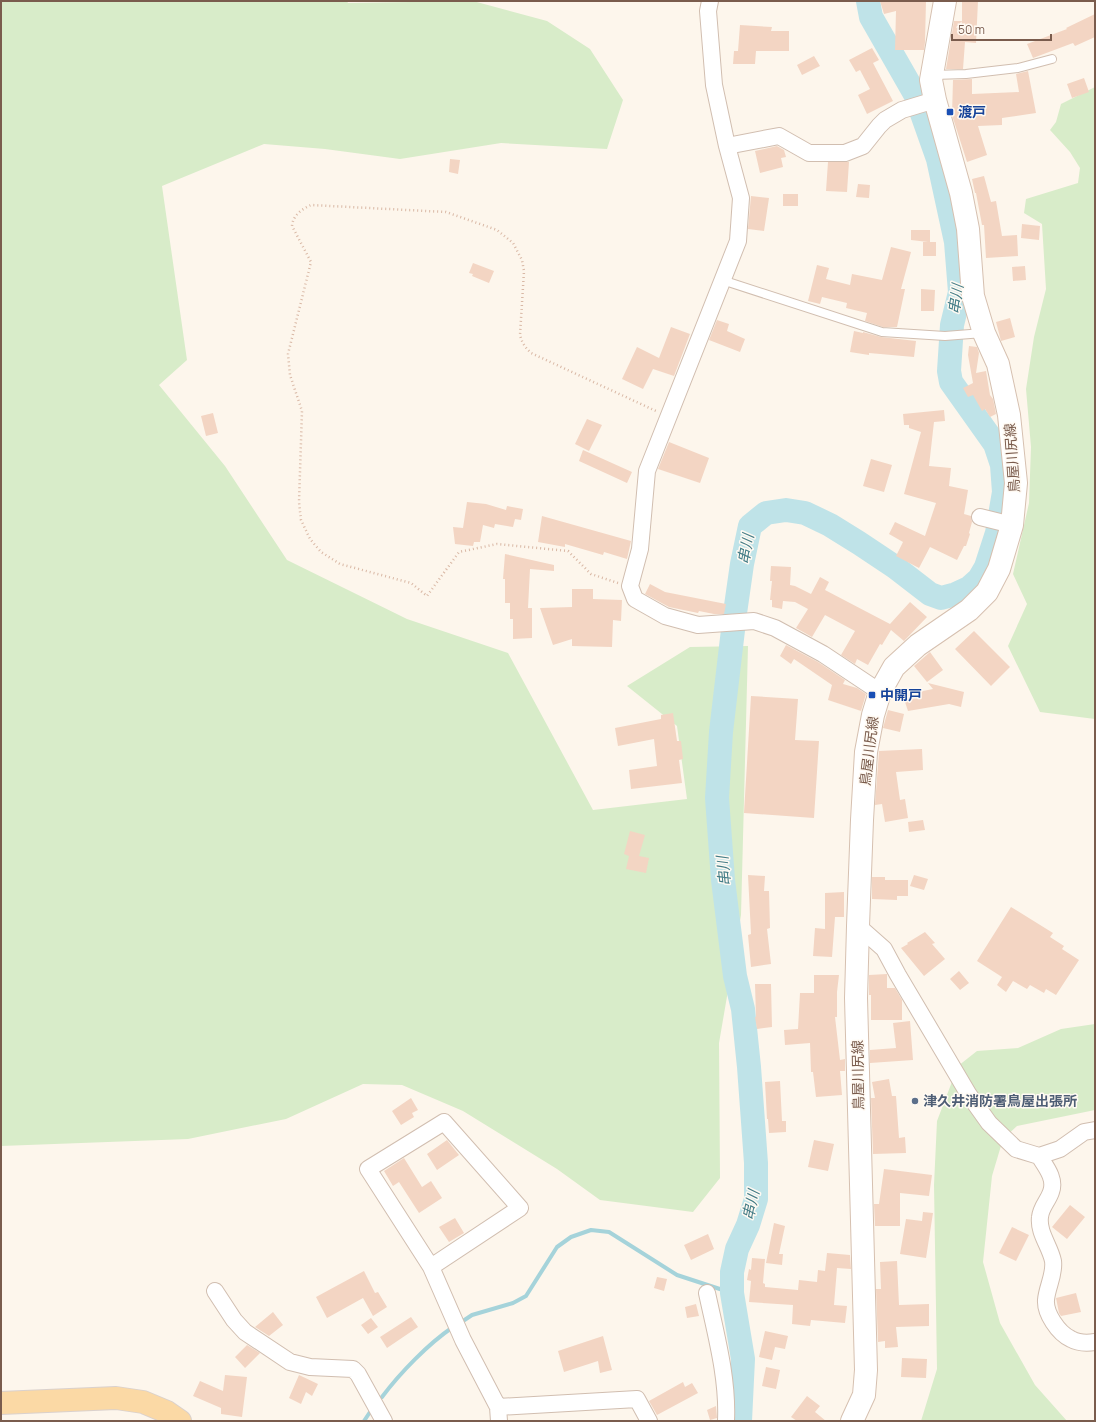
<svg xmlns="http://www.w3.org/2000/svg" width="1096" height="1422" viewBox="0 0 1096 1422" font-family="Manrope,'Noto Sans JP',sans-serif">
<rect width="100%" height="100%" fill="#fdf6ec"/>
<path fill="#d8ecc9" d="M1 1H347L348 3 473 1 547 21 590 49 623 100 607 149 501 143 400 159 325 149 264 144 162 186 187 360 159 385 225 466 287 560 407 619 508 653 593 810 687 799 677 726 627 686 690 647 748 646 741 915 719 1043 720 1178 693 1212 600 1200 557 1169 463 1111 402 1085 363 1084 286 1119 188 1139 1 1146Z
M1095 87V719L1040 712 1008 646 1027 604 1013 574 1029 503 1031 447 1026 389 1034 337 1046 289 1042 224 1024 213 1026 199 1078 183 1080 168 1070 152 1050 130 1056 122 1061 104Z
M1095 1024V1110L1017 1126 1003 1139 992 1176 983 1262 1000 1323 1035 1385 1067 1421H921L937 1369 934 1185 937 1121 958 1066 977 1051 1018 1048 1061 1029Z"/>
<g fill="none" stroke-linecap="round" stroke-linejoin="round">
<path stroke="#a5d3da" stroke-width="4" d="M460 1323 472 1315 513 1303 526 1296 557 1247 571 1237 591 1230 609 1232 677 1275 732 1293
M382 1397C400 1373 428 1344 453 1327
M364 1421 370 1412"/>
<path stroke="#bfe3e8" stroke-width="24" d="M740 1421 743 1359 732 1293V1272L737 1249 748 1225 756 1199V1163L749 1067 743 1009 735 976 723 880 717 798 721 732 735 613 742 564 750 526 766 513 786 510 805 513 830 525 859 543 895 567 930 594 941 598 956 594 969 588 979 579 986 567 997 533 1004 492 1002 465 995 444 951 382 949 371 952 325 960 292 956 242 938 159 915 94 871 17 868 1"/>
</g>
<path fill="#f3d5c3" d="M880 1H926L925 42 924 50H895L896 11 884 14Z
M962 1H978L976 43 965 42 963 69H946L954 21H962Z
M1095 14V37L1075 46 1073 43 1033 58 1027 44 1067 29 1066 28Z
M740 25 772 27 771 31H789V51H756L755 64H733L734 51H738Z
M872 48 879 60 873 63 893 101 867 114 858 95 870 89 860 70 856 72 849 60Z
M814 56 820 66 802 75 797 65Z
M1028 71 1036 113 1002 118V125L978 126 987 155 967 162 952 115 953 80 972 79V94L1019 92 1016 74Z
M1084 78 1089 92 1072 98 1067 84Z
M777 146 784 150 786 157 781 158 783 167 760 173 755 151Z
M450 159 460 160 458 174 449 172Z
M828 162H849L847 192 826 191Z
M984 176 991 202 996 201 1002 236 1017 235 1018 256 986 258 984 225H982L976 193H975L972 179Z
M858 184 870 185 869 198 856 197Z
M783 194H798V206H783Z
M751 196 769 198 764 231 748 229Z
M1022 224 1040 226 1039 240 1021 238Z
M911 230H930V242H936V256H923V242H928L911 240Z
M891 247 911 252 901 289H905L897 327H883L865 321 867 313 846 308 847 303 822 297 820 304 808 301 817 265 829 268 826 279 850 285 852 274 882 280Z
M473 263 494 271 489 283 472 276 473 274 469 273Z
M1025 266 1026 280 1013 281 1012 267Z
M921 289 935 290 934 311H921Z
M1010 318 1015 337 1001 341 996 322Z
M717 320 729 324 727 331 745 339 740 352 709 340Z
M671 327 690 334 674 376 653 369 643 389 622 379 637 347 659 358Z
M854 331 863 333V332L881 337 916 341 914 357 869 353V355L850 352Z
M969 346 977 347 979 353 976 373 986 371 990 395 993 399 996 414 990 417 985 409 982 411 973 395 968 397 963 388 973 383 968 355Z
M944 410 945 421 934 422 929 466 951 468 949 486 968 490 964 514 971 516 972 522 969 533 970 534 966 546H964L957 560 930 547 919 568 896 556 903 542 889 534 895 522 925 536 936 503 904 494 921 432 909 428V425H904L903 414Z
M213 413 218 433 206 436 201 416Z
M587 419 602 425 589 451 575 444Z
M669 442 709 458 700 483 658 469Z
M583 450 632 472 627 483 579 461Z
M871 459 892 465 884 492 863 486Z
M467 502 486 504 506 510 507 506 523 509 521 520 515 519 513 527 495 524 494 528 483 525 480 542H474L473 546 455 544 453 527 463 528Z
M542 516 631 541 627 559 604 552 603 555 565 544V547L538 542Z
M505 554 554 565V571L530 569 528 608H532V638L513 639V619H510V603H505V579H503Z
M771 566 791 567 790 585 795 586 811 594 820 577 829 582 825 590 890 624 910 602 927 617 904 641 891 630 882 645 880 644 868 665 857 659 855 664 841 655 855 631 825 615 812 637 796 628 808 609 795 602 783 601 782 609 772 607V600H770L772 581H770Z
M650 584 665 592 726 604 724 614H714L699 611 698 613 669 607 645 594Z
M572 589H593V599L622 600 621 621 613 620 612 647 572 646V639L553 645 540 608 572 607Z
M974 631 1010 667 991 686 955 649Z
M786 645 818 662 845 680 843 684 857 688 866 694 861 711 828 700 832 685 794 659 791 664 780 656Z
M930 652 943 670 927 682 914 666Z
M928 683 964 692 961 707 949 704 908 711 905 702 914 698 913 693 933 689Z
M751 696 798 699 795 740 819 741 814 818 744 813Z
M888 710 904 714 900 732 883 728Z
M673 713 677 741H681L683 759 679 760 682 783 631 789 629 770 657 766 654 739 618 746 615 728 661 719V715Z
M922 749 923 770 896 772 900 800 905 799 908 818 885 822 882 804 875 805 879 751Z
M923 820 925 830 909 832 908 822Z
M630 831 645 835 639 856 649 858 646 873 626 869 629 856 624 854Z
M748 875 765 876 764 891H769L770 928 767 929 771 964 751 967 748 935 751 934Z
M914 875 928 879 924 890 910 886Z
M872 877H885V880H908V896H897V900L872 899Z
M844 892V917H835L832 957 813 956 815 928 825 929V893Z
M1011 907 1053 933 1050 937 1064 946 1062 949 1079 960 1056 995 1046 989 1044 993 1030 985 1027 989 1013 981 1006 992 997 985 1002 977 977 961Z
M925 932 935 943 932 944 945 959 924 976 901 948 908 944 907 943Z
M959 971 969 983 960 990 950 979Z
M887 974V988H895L902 1000V1020H871V995H869V975Z
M814 975H839L837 992V1017H835L840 1060 845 1059V1071H840L842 1095 816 1097 813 1072H811L810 1043 785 1045 784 1030 798 1029 800 993H814Z
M755 984H771L772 1027 757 1029 755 1017H756Z
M910 1021 913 1060 870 1063V1050L896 1048 893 1023Z
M889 1079 892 1096H896L899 1138 905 1137 906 1153 873 1154 871 1098H875L872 1082Z
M780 1081 782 1121H786V1132L769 1133 768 1119H767L765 1082Z
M411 1098 418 1110 412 1113 414 1117 401 1125 392 1111Z
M447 1140 459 1155 437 1170 427 1154Z
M814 1140 834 1144 828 1171 808 1167Z
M404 1158 422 1187 431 1181 442 1198 419 1213 399 1182 393 1186 384 1171Z
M884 1169 932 1175 929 1196 900 1193V1226H875L874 1204H879Z
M1070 1205 1085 1217 1067 1239 1052 1227Z
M923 1212 933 1213 926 1258 900 1254 906 1219 922 1221Z
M455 1218 464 1233 449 1242 439 1227Z
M774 1223 785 1226 779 1254H783L782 1265 766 1263Z
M1012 1227 1029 1235 1016 1261 999 1253Z
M708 1234 714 1249 691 1260 684 1245Z
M827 1253 850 1255 851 1269 837 1268 834 1305 847 1306 845 1323 811 1320 810 1326 792 1324 793 1305 749 1302 751 1281 747 1280 749 1269 751 1270 752 1258 765 1259 763 1283 765 1284V1287L798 1290 799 1280 817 1282 818 1270 825 1271Z
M897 1261 899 1305 929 1304V1326L896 1327 898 1347 885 1348V1341L878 1342 876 1289H881L880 1262Z
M364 1271 375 1293 378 1292 387 1307 373 1316 363 1298 327 1318 316 1297Z
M657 1277 667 1279 664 1291 654 1288Z
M1076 1293 1081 1312 1061 1316 1059 1313 1056 1298Z
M696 1304 699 1316 687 1318 685 1307Z
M273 1312 283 1325 269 1336 255 1327Z
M411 1317 418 1327 387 1348 380 1337Z
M371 1318 378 1327 368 1334 361 1325Z
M765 1331 788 1336 785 1349 775 1347 772 1360 759 1357Z
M603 1336 612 1370 600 1373 598 1361 564 1372 558 1351Z
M247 1345 260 1353 245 1368 235 1357Z
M902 1358 927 1359 926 1378 901 1377Z
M766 1367 780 1370 776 1389 762 1386Z
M225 1375 247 1377 242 1417 221 1414V1408L193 1396 200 1381 223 1391Z
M299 1375 318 1384 312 1396 306 1392 301 1404 289 1398Z
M683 1382 685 1387 692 1383 698 1393 657 1415 649 1401Z
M807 1396 820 1406 815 1412 826 1421H797L791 1417Z
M716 1406 717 1418 710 1420 707 1410Z"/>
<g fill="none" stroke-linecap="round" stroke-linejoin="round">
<defs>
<path id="lane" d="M933 75 966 74 1018 68 1052 59
M722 280 882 332 945 336 983 333"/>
<path id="street" d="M710 1 708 11 714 85 727 146 741 198 738 241 647 471 640 549 630 586 635 599 665 616 698 625 754 621 775 628 823 654 880 692
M727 146 779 136 809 153H845L863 146 879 126 885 120 902 110 935 100
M980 517 1012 525
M858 926 884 949 898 975 969 1095 989 1123 1016 1149 1039 1156 1060 1149 1084 1132 1095 1130
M1039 1156C1046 1167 1056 1179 1051 1192 1048 1201 1041 1207 1040 1217 1038 1233 1050 1246 1053 1261 1055 1274 1047 1287 1046 1300 1045 1313 1058 1333 1071 1339 1078 1343 1088 1343 1095 1342
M431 1267 520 1208 444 1122 368 1169 431 1267 463 1340 498 1407 499 1421
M215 1291 234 1320 245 1332 290 1362 310 1367 353 1369 358 1374 384 1421
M707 1293C716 1335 728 1378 726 1421
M498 1407 637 1399 649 1421"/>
<path id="secondary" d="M852 1421 864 1395 866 1370 856 998 858 926 862 820 866 752 873 715 880 692 894 667 918 645 969 610 987 592 999 569 1012 525 1016 483 1009 415 998 364 984 333 973 296 968 229 961 193 935 100 931 80 945 1"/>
<path id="primary" d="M1 1403 116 1398 143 1402 167 1412 180 1421"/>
</defs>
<use href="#lane" stroke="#d1beb0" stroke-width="10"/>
<use href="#street" stroke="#d1beb0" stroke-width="18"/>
<use href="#secondary" stroke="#d6c0b0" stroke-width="24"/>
<use href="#primary" stroke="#dad1cd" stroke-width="24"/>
<path stroke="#d9b8a5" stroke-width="2.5" stroke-dasharray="1 3" stroke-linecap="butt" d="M618 583 591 574 568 551 497 544 459 552 427 596 411 583 340 564 321 552 310 539 301 520 299 502 302 411 290 375 288 354 311 262 292 226C293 215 302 209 311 205L446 212 497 230 513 243 522 260 524 271 520 335C522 343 525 347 531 353L656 411"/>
<use href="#lane" stroke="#fff" stroke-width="8"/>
<use href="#street" stroke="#fff" stroke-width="16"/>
<use href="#secondary" stroke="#fff" stroke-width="22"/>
<use href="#primary" stroke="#fbd9a5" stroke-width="22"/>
</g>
<g fill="#1a4fb4" stroke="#fffaf3" stroke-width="1.5">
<rect x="946" y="108" width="8" height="8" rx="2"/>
<rect x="868" y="691" width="8" height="8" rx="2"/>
</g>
<circle fill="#5c6f8a" stroke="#fffaf3" stroke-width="1.5" cx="915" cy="1101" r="4"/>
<g text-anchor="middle" stroke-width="3" stroke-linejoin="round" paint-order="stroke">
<g font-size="14" font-weight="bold" fill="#164399" stroke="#fffaf3" text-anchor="start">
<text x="958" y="117">渡戸</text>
<text x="880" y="700">中開戸</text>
</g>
<g font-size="14" fill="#7a5c4d" stroke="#fffaf3">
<text transform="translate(1012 458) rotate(-94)" y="5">鳥屋川尻線</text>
<text transform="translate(869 751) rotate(-83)" y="5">鳥屋川尻線</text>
<text transform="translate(858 1075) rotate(-91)" y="5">鳥屋川尻線</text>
</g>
<g font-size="14" font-weight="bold" fill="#4e5e75" stroke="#fffaf3" text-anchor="start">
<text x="923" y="1106">津久井消防署鳥屋出張所</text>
</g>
<g font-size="15" font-style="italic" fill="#437c86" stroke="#fffaf3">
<text transform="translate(956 299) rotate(-82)" y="5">串川</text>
<text transform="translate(746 549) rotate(-80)" y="5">串川</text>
<text transform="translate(724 871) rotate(-96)" y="5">串川</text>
<text transform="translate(751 1205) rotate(-78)" y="5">串川</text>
</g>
</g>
<rect width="1096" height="1422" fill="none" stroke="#7a5c4d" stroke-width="4"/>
<path d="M952 34v6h99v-6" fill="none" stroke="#7a5c4d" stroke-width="2"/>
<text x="958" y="34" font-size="12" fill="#7a5c4d" stroke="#fffaf3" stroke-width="3" paint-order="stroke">50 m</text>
</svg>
